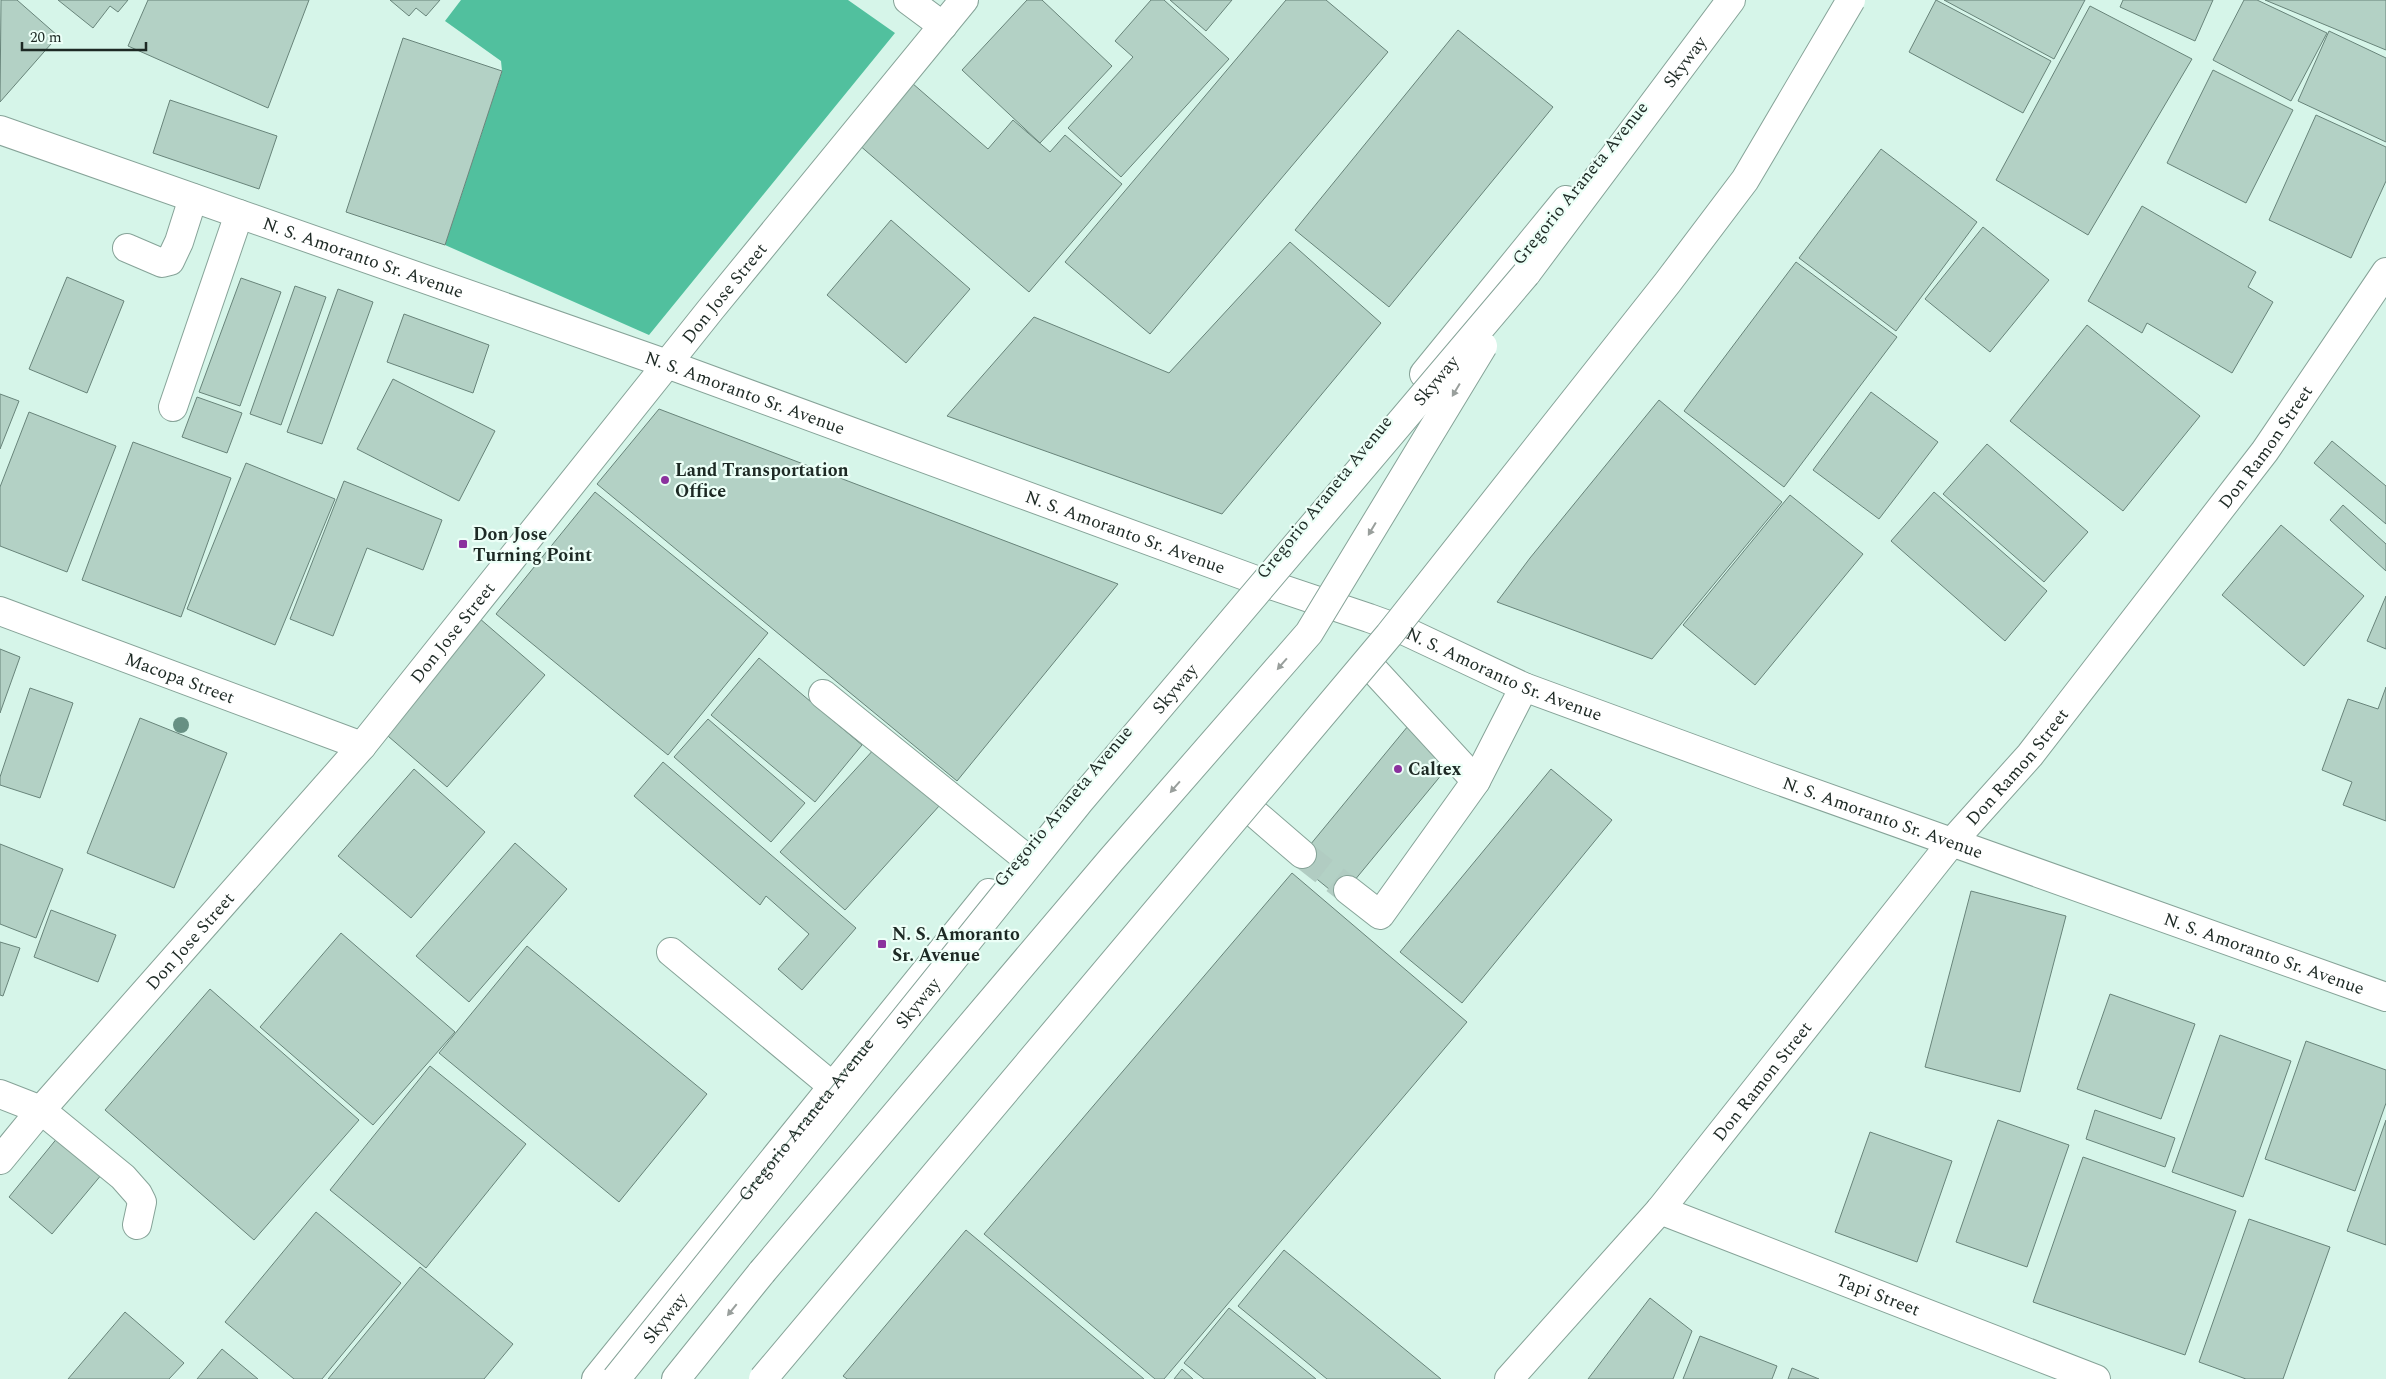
<svg xmlns="http://www.w3.org/2000/svg" width="2386" height="1379" viewBox="0 0 2386 1379" font-family="Spectral,serif">
<rect width="100%" height="100%" fill="#d6f5e9"/>
<path fill="#51c09e" d="M461 0H848L895 33 649 335 445 245 502 71 501 61 445 21Z"/>
<path fill="#b3d1c5" stroke="#68847a" d="M1 0H17L58 36 0 102Z
M58 0H128L118 12 110 6 93 28Z
M148 0H309L268 108 128 46Z
M390 0H440L426 16 416 8 409 16Z
M1027 0H1042L1112 66 1040 143 962 70Z
M1151 0H1164L1229 59 1121 177 1068 128 1133 57 1115 41Z
M1170 0H1232L1206 31Z
M1286 0H1326L1388 52 1150 334 1065 262Z
M1936 0 2051 61 2023 113 1909 52Z
M1944 0H2085L2054 59Z
M2123 0H2213L2195 41 2120 7Z
M2244 0H2257L2327 33 2291 101 2213 60Z
M2265 0H2386V50Z
M2090 6 2192 59 2088 235 1996 180Z
M1458 30 1553 107 1389 307 1295 230Z
M2329 31 2386 58V142L2298 101Z
M403 38 502 71 445 245 346 212Z
M2213 70 2293 110 2246 203 2167 163Z
M912 83 988 149 1013 120 1050 152 1065 135 1122 184 1029 292 858 144Z
M170 100 277 136 259 189 153 153Z
M2316 115 2386 147V181L2351 258 2269 220Z
M1881 149 1977 222 1896 331 1799 258Z
M2142 206 2256 272 2248 287 2273 302 2232 373 2147 323 2142 333 2088 301Z
M891 220 970 289 906 363 827 295Z
M1983 227 2049 280 1990 352 1925 299Z
M1290 242 1381 323 1222 514 947 416 1034 317 1169 373Z
M1796 262 1897 337 1784 487 1684 411Z
M67 277 124 301 87 393 29 369Z
M241 278 281 292 240 406 199 392Z
M295 286 326 297 281 425 250 414Z
M338 289 373 302 322 444 287 432Z
M404 314 489 345 473 393 387 362Z
M2087 325 2200 416 2123 511 2010 421Z
M393 379 495 431 459 501 357 449Z
M1871 392 1938 442 1879 519 1813 470Z
M0 394 19 401 0 449Z
M197 397 242 413 227 453 182 437Z
M1659 400 1782 502 1652 659 1497 602 1530 558Z
M659 409 1118 584 957 781 597 484Z
M29 412 116 446 67 572 0 546V487Z
M2332 441 2386 486V524L2314 463Z
M133 442 231 478 181 617 82 580Z
M1987 444 2088 532 2044 582 1943 494Z
M246 463 335 499 275 645 187 609Z
M344 481 442 520 423 570 367 548 333 636 290 619Z
M595 492 768 633 668 755 496 614Z
M1934 492 2047 591 2005 641 1891 541Z
M1790 495 1863 554 1755 685 1683 625Z
M2343 505 2386 544V571L2330 520Z
M2281 525 2364 596 2304 666 2222 595Z
M2386 596V649L2367 641Z
M479 618 545 675 447 787 381 730Z
M0 649 20 657 0 713Z
M759 658 862 745 815 802 711 715Z
M2386 687V821L2343 805 2352 782 2322 770 2348 699 2378 709Z
M30 688 73 703 40 798 0 785V777Z
M140 718 227 753 174 888 87 853Z
M708 719 805 803 771 842 674 757Z
M1408 726 1452 762 1340 898 1296 862Z
M876 747 940 805 845 910 780 852Z
M663 762 856 928 802 990 778 969 809 934 766 896 760 905 634 796Z
M414 769 485 832 411 918 338 856Z
M1551 769 1612 820 1462 1003 1400 952Z
M515 843 567 889 469 1002 416 956Z
M0 844 63 869 36 938 0 924Z
M1292 873 1467 1022 1164 1379H1155L984 1234Z
M1971 891 2066 916 2020 1092 1925 1067Z
M51 910 116 935 98 982 34 957Z
M341 933 455 1032 373 1125 260 1027Z
M0 942 20 948 3 996 0 995Z
M527 946 707 1094 619 1202 439 1053Z
M210 989 359 1120 254 1240 105 1110Z
M2110 994 2195 1024 2161 1119 2077 1089Z
M2220 1035 2291 1061 2243 1197 2172 1172Z
M2306 1041 2386 1070V1103L2355 1191 2265 1159Z
M430 1066 526 1144 426 1268 330 1190Z
M2095 1110 2175 1138 2165 1167 2086 1139Z
M1998 1120 2069 1145 2027 1267 1956 1242Z
M2386 1120V1245L2347 1231Z
M63 1131 107 1168 52 1234 9 1197Z
M1870 1132 1952 1161 1917 1262 1835 1232Z
M2083 1157 2236 1211 2185 1355 2033 1302Z
M316 1212 401 1283 322 1379H294L225 1322Z
M2249 1219 2330 1247 2283 1379H2246L2199 1362Z
M966 1230 1144 1379H847L843 1376Z
M1284 1250 1441 1379H1327L1238 1306Z
M420 1267 513 1344 484 1379H328Z
M1650 1298 1692 1331 1673 1379H1588Z
M1229 1308 1316 1379H1204L1184 1363Z
M125 1312 184 1363 169 1379H68Z
M1700 1336 1777 1366 1772 1379H1683Z
M222 1349 258 1379H197Z
M1792 1368 1819 1379H1788Z
M1182 1369 1193 1379H1174Z"/>
<g fill="none" stroke-linecap="round" stroke-linejoin="round">
<path stroke="#b1ccc2" stroke-width="28" stroke-dasharray="28 14" stroke-linecap="butt" d="M1302 854 1348 890"/>
<defs>
<g id="minor">
<path d="M908 0 943 26"/>
<path id="s1" d="M0 130 667 364 1256 580 1369 618 1405 631 1524 687 1769 777 2386 997"/>
<path d="M127 248 162 263 170 261 179 242 193 198"/>
<path d="M173 407 239 214"/>
<path id="s2" d="M0 611 362 746"/>
<path d="M823 694 1021 854"/>
<path d="M1476 781 1524 687"/>
<path d="M1252 811 1302 854"/>
<path d="M1348 890 1380 915 1476 781 1372 668"/>
<path d="M671 952 831 1085"/>
<path d="M0 1094 41 1110 123 1177 138 1194 142 1202 137 1225"/>
<path id="s3" d="M0 1160 41 1110 362 746 711 309 964 0"/>
<path id="s4" d="M1660 1210 2096 1379"/>
<path id="s5" d="M1509 1379 1660 1210 1952 842 2030 755 2265 451 2386 272"/>
</g>
<g id="major">
<path d="M1424 374 1566 200"/>
<path id="s6" d="M596 1379 989 893"/>
</g>
<g id="highway">
<path id="s7" d="M1526 274 1731 0"/>
<path d="M676 1379 762 1272"/>
</g>
</defs>
<use href="#minor" stroke="#86a398" stroke-width="30"/>
<use href="#major" stroke="#86a398" stroke-width="30"/>
<use href="#highway" stroke="#86a398" stroke-width="30"/>
<use href="#minor" stroke="#fff" stroke-width="28"/>
<use href="#major" stroke="#fff" stroke-width="28"/>
<use href="#highway" stroke="#fff" stroke-width="28"/>
<defs>
<g id="highway-bridge">
<path d="M762 1272 1111 860 1309 633 1483 346"/>
<path id="s8" d="M616 1379 1079 802 1526 274"/>
<path d="M763 1379 1389 635 1668 282 1745 180 1851 0"/>
</g>
</defs>
<use href="#highway-bridge" stroke="#86a398" stroke-width="30" stroke-linecap="butt"/>
<use href="#highway-bridge" stroke="#fff" stroke-width="28"/>
</g>
<circle fill="#679083" cx="181" cy="725" r="8"/>
<defs><path id="oneway-solid" d="M-6-.8H1V-3.2L6.5 0L1 3.2V.8H-6Z" transform="scale(1.25)"/></defs>
<g fill="#999f9c">
<use href="#oneway-solid" transform="translate(1456 390) rotate(121)"/>
<use href="#oneway-solid" transform="translate(1372 529) rotate(121)"/>
<use href="#oneway-solid" transform="translate(1282 664) rotate(131)"/>
<use href="#oneway-solid" transform="translate(1175 787) rotate(131)"/>
<use href="#oneway-solid" transform="translate(732 1310) rotate(129)"/>
</g>
<g fill="#8b329e" stroke="#ecfff7" stroke-width="2">
<circle cx="665" cy="480" r="5"/>
<rect x="458" y="539" width="10" height="10" rx="2.5"/>
<circle cx="1398" cy="769" r="5"/>
<rect x="877" y="939" width="10" height="10" rx="2.5"/>
</g>
<g text-anchor="middle" stroke-width="4.5" stroke-linejoin="round" paint-order="stroke">
<g font-size="18" fill="#1d2924" stroke="#ecfff7">
<text dy="6" stroke="none"><textPath href="#s7" startOffset="265">Skyway</textPath></text>
<text transform="translate(1580 183) rotate(-51)" y="6">Gregorio Araneta Avenue</text>
<text dy="6" stroke="none"><textPath href="#s1" startOffset="385">N. S. Amoranto Sr. Avenue</textPath></text>
<text dy="6" stroke="none"><textPath href="#s3" startOffset="1130">Don Jose Street</textPath></text>
<text dy="6" stroke="none"><textPath href="#s8" startOffset="1292">Skyway</textPath></text>
<text dy="6" stroke="none"><textPath href="#s1" startOffset="790">N. S. Amoranto Sr. Avenue</textPath></text>
<text dy="6" stroke="none"><textPath href="#s5" startOffset="1201">Don Ramon Street</textPath></text>
<text transform="translate(1324 497) rotate(-51)" y="6">Gregorio Araneta Avenue</text>
<text dy="6" stroke="none"><textPath href="#s1" startOffset="1195">N. S. Amoranto Sr. Avenue</textPath></text>
<text dy="6" stroke="none"><textPath href="#s3" startOffset="695">Don Jose Street</textPath></text>
<text dy="6" stroke="none"><textPath href="#s1" startOffset="1600">N. S. Amoranto Sr. Avenue</textPath></text>
<text dy="6" stroke="none"><textPath href="#s2" startOffset="192">Macopa Street</textPath></text>
<text dy="6" stroke="none"><textPath href="#s8" startOffset="888">Skyway</textPath></text>
<text dy="6" stroke="none"><textPath href="#s5" startOffset="796">Don Ramon Street</textPath></text>
<text transform="translate(1063 806) rotate(-50)" y="6">Gregorio Araneta Avenue</text>
<text dy="6" stroke="none"><textPath href="#s1" startOffset="2005">N. S. Amoranto Sr. Avenue</textPath></text>
<text dy="6" stroke="none"><textPath href="#s3" startOffset="290">Don Jose Street</textPath></text>
<text dy="6" stroke="none"><textPath href="#s1" startOffset="2410">N. S. Amoranto Sr. Avenue</textPath></text>
<text dy="6" stroke="none"><textPath href="#s8" startOffset="482">Skyway</textPath></text>
<text dy="6" stroke="none"><textPath href="#s5" startOffset="391">Don Ramon Street</textPath></text>
<text dy="6" stroke="none"><textPath href="#s6" startOffset="334">Gregorio Araneta Avenue</textPath></text>
<text dy="6" stroke="none"><textPath href="#s4" startOffset="234">Tapi Street</textPath></text>
<text dy="6" stroke="none"><textPath href="#s8" startOffset="78">Skyway</textPath></text>
</g>
<g font-size="18" font-weight="bold" fill="#1d2924" stroke="#ecfff7" text-anchor="start">
<text x="675" y="476">Land Transportation<tspan x="675" dy="21">Office</tspan></text>
<text x="473" y="540">Don Jose<tspan x="473" dy="21">Turning Point</tspan></text>
<text x="1408" y="775">Caltex</text>
<text x="892" y="940">N. S. Amoranto<tspan x="892" dy="21">Sr. Avenue</tspan></text>
</g>
</g>
<path d="M22 42v8h124v-8" fill="none" stroke="#1d2924" stroke-width="2.5"/>
<text x="30" y="42" font-size="15" fill="#1d2924" stroke="#ecfff7" stroke-width="4" paint-order="stroke">20 m</text>
</svg>
